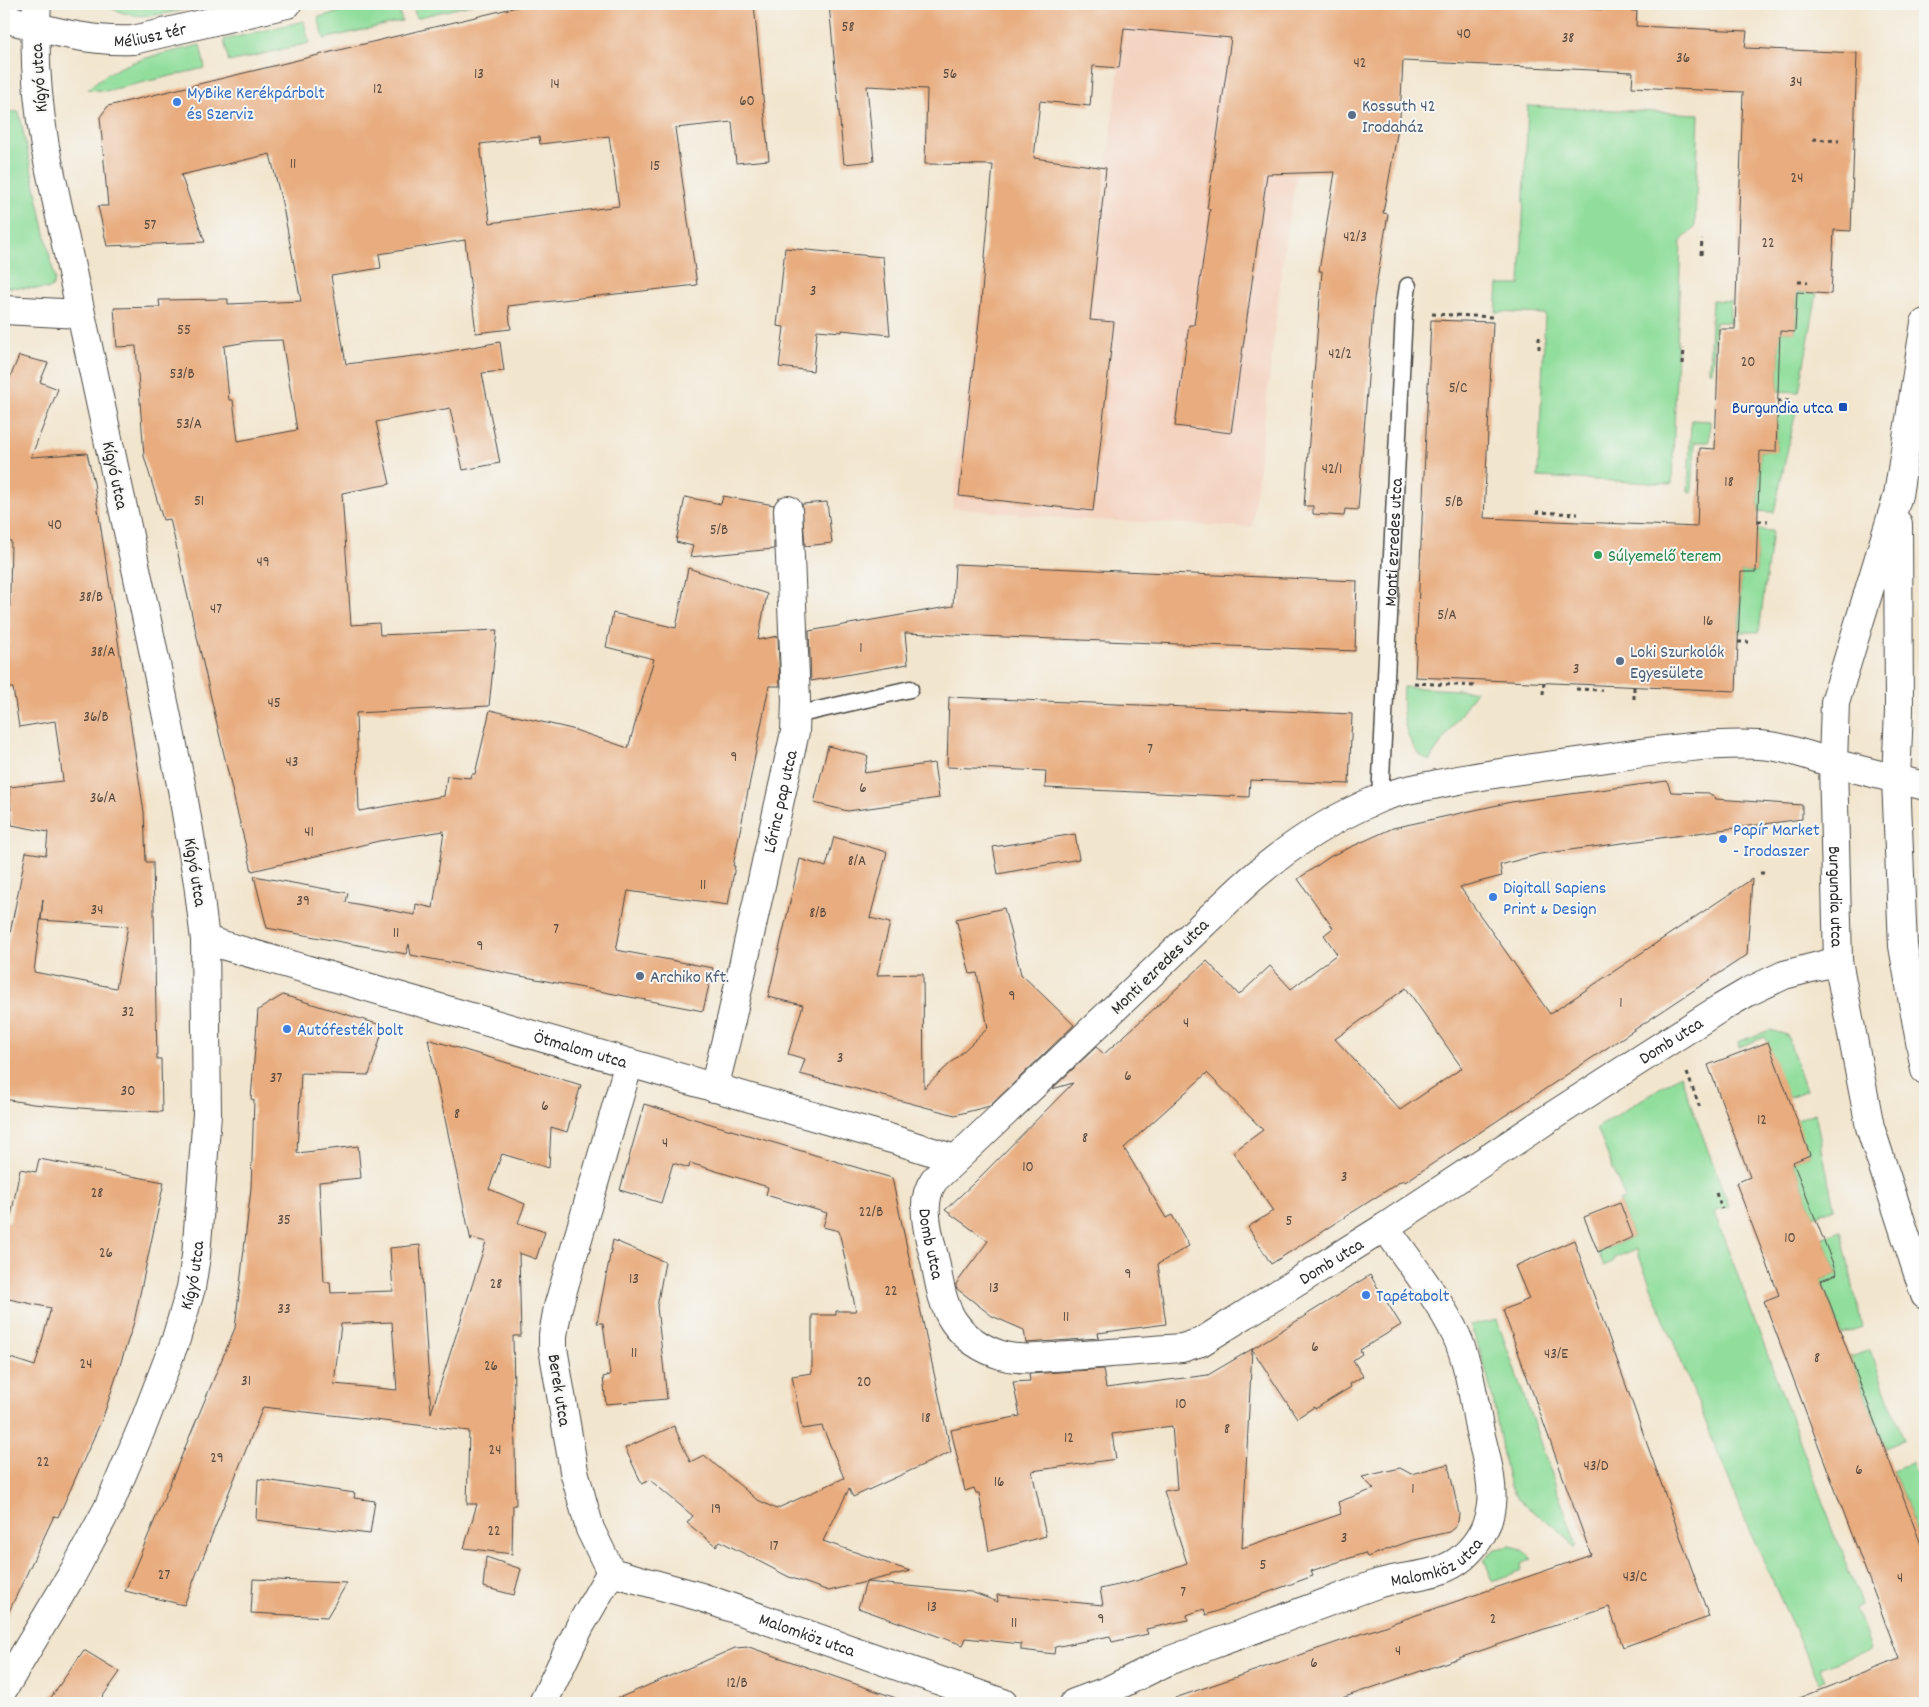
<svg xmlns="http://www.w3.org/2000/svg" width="1929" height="1707" viewBox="0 0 1929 1707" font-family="Dekko,sans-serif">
<rect width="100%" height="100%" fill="#f6f6f2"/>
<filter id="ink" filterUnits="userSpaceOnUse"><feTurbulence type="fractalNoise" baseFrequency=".02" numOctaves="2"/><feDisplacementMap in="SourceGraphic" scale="10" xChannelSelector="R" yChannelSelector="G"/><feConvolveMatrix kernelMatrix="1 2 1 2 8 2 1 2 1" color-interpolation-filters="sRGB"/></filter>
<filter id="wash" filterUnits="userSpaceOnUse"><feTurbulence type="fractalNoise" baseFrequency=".0096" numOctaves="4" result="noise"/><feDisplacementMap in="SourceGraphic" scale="20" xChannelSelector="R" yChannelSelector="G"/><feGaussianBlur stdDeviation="1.12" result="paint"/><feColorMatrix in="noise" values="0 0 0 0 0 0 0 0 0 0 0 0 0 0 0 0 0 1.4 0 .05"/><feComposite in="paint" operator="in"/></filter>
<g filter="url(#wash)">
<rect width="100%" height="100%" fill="#f2e5ce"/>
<path fill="#f4d3c1" d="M1126 4H1324L1321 47 1286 233 1252 527 1071 519 952 508 979 303 1090 316Z"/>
<path fill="#91de9c" stroke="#5e8464" d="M104 4H207C170 12 138 26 104 4Z
M373 4H397L402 21 324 39 318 17Z
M413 4H474L416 18Z
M304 21 309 43 229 62 224 40Z
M200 45 205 68 106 91 88 89C118 60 160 55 200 45Z
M1528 106 1699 114 1695 226 1681 241 1672 484 1538 477 1545 314 1496 312 1498 285H1520Z
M4 111 19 112 55 280 53 286 50 289 4 287Z
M1797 292 1817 293 1799 392 1778 391 1780 331 1795 332Z
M1712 300 1730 301V322H1715L1712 371H1709Z
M1777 410 1796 411 1774 512 1758 511 1760 451H1776Z
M1691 420 1710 421 1709 442H1695L1692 492 1688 491Z
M1757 530 1772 531 1759 632H1739L1741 572H1756Z
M1403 687 1476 691 1429 761C1404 748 1401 712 1403 687Z
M1770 1030 1787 1035 1806 1091 1788 1097 1765 1037 1739 1047 1738 1042Z
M1680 1075 1729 1207 1714 1212 1861 1604 1855 1607 1870 1649 1820 1668 1825 1681 1819 1683 1750 1532 1636 1249 1614 1258V1261L1604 1266 1598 1252 1633 1237 1620 1203 1619 1201 1625 1199 1597 1128Z
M1815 1113 1834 1208 1814 1216 1793 1162 1810 1155 1796 1120Z
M1841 1231 1862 1327 1842 1335 1821 1280 1837 1274 1823 1238Z
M1497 1320 1577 1546 1574 1548C1554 1514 1522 1518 1508 1479 1497 1429 1492 1373 1470 1326Z
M1870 1350 1904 1440 1885 1448 1850 1357Z
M1912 1463 1925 1498V1554L1893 1470Z
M1510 1546 1521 1549 1532 1559 1522 1564 1523 1570 1492 1581 1484 1559 1495 1549Z"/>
<g id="blocks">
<path fill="#e8ac7e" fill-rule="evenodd" d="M529 4H754L769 160 736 163 732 122 675 128 697 285 508 306 511 329 476 333 465 240 379 254 381 268 331 276 346 364 423 355V356L500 342 504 371 482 373 500 463 463 470 450 408 376 422 390 484 342 493 351 625 379 623 380 635 497 630 489 706 356 713 359 811 444 796 447 776 471 778 472 774H475L490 710 572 729 628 748 654 659 606 647 613 613 676 628 688 568 767 594 758 640 778 636 780 686H769L733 866H735L728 905 628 891 616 950 713 968 703 1011 411 955 409 944 406 954 267 928 254 876 348 893 346 902 415 915 416 904 433 908 444 831 379 841 252 871 236 807 170 519 163 520 144 456 136 346 117 347 114 308 160 307 159 300 228 299V304L301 301 283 207 270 154 181 175 205 242 107 246 98 206H108L100 117 108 106ZM609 136 619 206 490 223 480 144 539 137 540 144ZM282 340 297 430 238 441 233 400H229L224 346 252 341Z
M829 4H1491L1637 11 1636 26 1747 31 1745 48 1857 53 1851 231 1834 230 1831 294 1797 292 1795 332 1780 331 1776 452 1760 451 1756 572H1741L1736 691 1415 677 1431 320 1493 322 1484 518 1697 527 1700 448 1715 449 1719 329H1735L1743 92 1632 87 1633 72 1403 61 1400 117 1383 213 1388 214 1374 299 1358 510 1345 509 1344 516 1313 514V506H1304L1322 271H1319L1335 172 1267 174 1231 433 1175 426 1189 325H1194L1210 209H1207L1231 38 1124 28 1119 68 1093 66 1090 106 1040 101 1034 158 1106 168 1090 320 1114 322 1093 511 959 496 981 303 993 165 925 164 927 89 867 86 874 161 844 164Z
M785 248 883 257 890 335 842 330V332L817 330 813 371 779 367 784 327 777 326Z
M19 356 48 363 40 382 58 389 31 457 87 453 94 483 144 812 146 862H153L157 1059H161L162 1112 93 1109 33 1104 4 1099V964L26 852 46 855 48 832 12 825 9 787 63 781 55 721 19 727 13 688H4V644H9L11 541 4 540V392ZM43 899 41 920 128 926 116 988 34 972Z
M723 496 774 505V549L690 557 693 546 676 542 685 497 721 504Z
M827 502 832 543 805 546 802 504Z
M955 564 1357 581 1355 651 905 633 908 664 811 681 809 631 953 606Z
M949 697 1352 714 1349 784 1250 780 1249 797 1045 788 1046 771 947 767Z
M828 746 868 756 864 773 934 763 939 798 848 811 814 803Z
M1667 781 1671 792 1709 793 1716 799 1802 805V819L1540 854 1500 865 1502 876 1460 887 1550 1014 1752 879 1747 955 1405 1182 1403 1180 1271 1264 1248 1227 1273 1211 1233 1152 1263 1130 1207 1073 1124 1148 1166 1218 1172 1215 1189 1246 1158 1264 1166 1324 1098 1333 1099 1338 1026 1343 1024 1330 992 1316 956 1288V1284L988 1241 945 1210 977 1180 1073 1083 1052 1089 1096 1047 1104 1054 1207 961 1239 995 1270 966 1291 989 1337 954 1324 935 1333 928 1298 879 1331 856 1393 828 1511 802ZM1406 988 1462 1068 1400 1110 1335 1039Z
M1075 834 1079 859 998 874 993 847Z
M834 837 887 852 870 918 890 923 877 975 923 974 924 1088 988 1028 977 973 970 974 956 919 1004 908 1021 974 1074 1025 990 1106 955 1115 800 1074 805 1059 788 1054 803 1005 768 997 800 859 826 867Z
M283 995 384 1026 369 1075 301 1073 297 1153 358 1146 361 1178 319 1182 324 1282H330L331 1293 393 1291 390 1248 420 1245 431 1413 486 1242 472 1238 471 1241 428 1039 581 1085 567 1132 551 1127 549 1168 502 1154 489 1189 525 1204 518 1223 545 1232 536 1259 519 1253 521 1336H513L516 1505H513L512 1554 464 1548 477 1504H467L469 1431 263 1407 184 1605 125 1591 235 1328 251 1188 254 1100 251 1099 258 1010ZM392 1322 397 1390 334 1384 341 1324Z
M1768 1042 1810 1155 1793 1162 1837 1274 1821 1280 1925 1555V1703H1792V1701L1899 1659 1764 1301 1779 1295 1736 1183 1750 1177 1708 1065Z
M644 1104 892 1178 951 1452 853 1497 849 1489 823 1541 910 1571 829 1591 789 1577 720 1541 716 1546 687 1523 693 1516 650 1480 642 1484 625 1448 674 1426 690 1462 704 1455 756 1499 776 1509 844 1478 822 1426 802 1429 792 1376 812 1373V1315H836V1311H856L839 1231 823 1227 827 1213 766 1195 768 1187 690 1163 689 1168 673 1163 661 1203 620 1190Z
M39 1159 164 1182 134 1322 103 1417 58 1517 54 1516 4 1622V1356L35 1366 51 1308 4 1298V1221L10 1222 20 1169 36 1172Z
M1620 1203 1633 1237 1598 1252 1584 1217Z
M613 1240 665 1262 657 1307 667 1399 606 1404 603 1377 610 1375 603 1323H597Z
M1574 1240 1709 1617 1623 1647 1609 1607 1327 1703H1176L1175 1698 1591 1555 1503 1310 1529 1299 1515 1266Z
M1370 1275 1401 1325 1360 1350 1362 1354 1353 1360 1363 1376 1350 1384 1351 1387 1315 1409 1314 1407 1297 1418 1252 1349Z
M1252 1349 1242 1548 1341 1514 1338 1502 1374 1489 1362 1477 1400 1468 1411 1474 1448 1464 1459 1514 1458 1521 1455 1527 1449 1532 1413 1540 1367 1557 1365 1553 1311 1571 1313 1576 1206 1615 1204 1609 1187 1615 1188 1620 1146 1629 1148 1634 1112 1642 1110 1636 1055 1647 1054 1654 1021 1650V1644L966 1638 963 1645 858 1608 866 1582 971 1592 998 1602 997 1595 1103 1605 1100 1589 1136 1581 1187 1563 1164 1491 1177 1489 1172 1426 1112 1434 1116 1459 1032 1471 1046 1536 989 1551 979 1493H976L974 1488 965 1491 951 1430 1020 1416 1013 1382 1030 1381 1029 1374 1103 1369 1106 1388 1208 1375Z
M258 1479 355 1493 354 1498 375 1501 370 1534 256 1520Z
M486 1557 521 1569 514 1595 483 1587Z
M253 1579 347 1583 327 1617 251 1613Z
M749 1647 896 1698 895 1703H607L735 1648Z
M84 1650 120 1672 98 1703H47Z"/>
</g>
</g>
<g filter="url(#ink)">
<use href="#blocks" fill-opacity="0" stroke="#494743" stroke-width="1"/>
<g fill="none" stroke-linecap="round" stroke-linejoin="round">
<defs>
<g id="lane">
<path d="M796 715 910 689"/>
<path id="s1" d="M1380 798 1404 313 1408 286"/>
</g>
<g id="street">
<path id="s2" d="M4 18C47 30 88 42 133 40L287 4"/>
<path d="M4 310 80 314"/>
<path id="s3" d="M1833 763C1809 756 1784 746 1759 745 1697 742 1633 755 1571 763 1525 769 1479 775 1433 785 1415 788 1395 792 1378 799 1326 821 1281 851 1240 889L934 1180C918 1203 929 1235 935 1261 939 1281 942 1305 954 1322 966 1339 984 1350 1004 1356 1024 1361 1048 1357 1069 1356 1102 1354 1135 1351 1168 1349L1182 1348 1201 1342 1385 1227 1554 1115 1719 1009 1748 992 1784 975 1838 961"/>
<path d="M1896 779 1925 786"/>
<path id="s4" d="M205 940 892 1139 955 1159"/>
<path id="s5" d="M714 1088 731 1020 795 732 796 700 788 510"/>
<path d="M611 1572 590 1529 574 1471 553 1348V1335L558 1307 629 1063"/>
<path id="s6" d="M611 1572 701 1597 1003 1703"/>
<path id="s7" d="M4 1688 73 1573 108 1508 145 1420 176 1339 191 1288 196 1256 207 1114 205 940 198 883 182 789 140 587 45 147C37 99 33 52 37 4"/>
<path d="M543 1703 580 1626 611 1572"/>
<path id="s8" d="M1074 1703 1109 1690 1168 1661 1374 1585C1403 1574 1438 1579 1463 1557 1478 1544 1489 1525 1491 1505 1494 1479 1484 1452 1479 1427 1473 1396 1469 1363 1456 1335 1439 1299 1408 1260 1385 1227"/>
</g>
<g id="secondary">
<path id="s9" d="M1925 323 1898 495 1835 702 1833 763 1838 961 1870 1127 1925 1295"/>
<path d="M1898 524 1899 710 1896 779 1903 946 1925 1070"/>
<path d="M1833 763 1896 779"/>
</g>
</defs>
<use href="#lane" stroke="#494743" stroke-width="19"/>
<use href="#street" stroke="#494743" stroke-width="30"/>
<use href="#secondary" stroke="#494743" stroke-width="30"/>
<path stroke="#494743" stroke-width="3" stroke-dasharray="4 4" stroke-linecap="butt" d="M1813 139 1839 141
M1701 255 1702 239
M1798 282H1808
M1432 314 1494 317
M1539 349V337
M1683 364 1684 348
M1777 401H1789
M1536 512 1578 514
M1758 521H1768
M1738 642H1749
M1414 683 1476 686
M1576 689 1602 690
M1543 694 1544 682
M1634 699V686
M1760 873H1767
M1687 1073 1700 1108
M1716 1193 1722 1209"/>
<use href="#lane" stroke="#fff" stroke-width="16"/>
<use href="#street" stroke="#fff" stroke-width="28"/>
<use href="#secondary" stroke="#fff" stroke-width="28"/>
</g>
</g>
<g fill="#3f7fe0" stroke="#f6f6f2" stroke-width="2">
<circle cx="177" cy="102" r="5"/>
<circle cx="1723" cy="839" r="5"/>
<circle cx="1493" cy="897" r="5"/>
<circle cx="287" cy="1029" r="5"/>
<circle cx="1366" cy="1295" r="5"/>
</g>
<g fill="#5c6f8a" stroke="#f6f6f2" stroke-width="2">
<circle cx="1352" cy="115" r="5"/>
<circle cx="1620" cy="661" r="5"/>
<circle cx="640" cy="976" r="5"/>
</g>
<rect fill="#1a4fb4" stroke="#f6f6f2" stroke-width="2" x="1838" y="402" width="10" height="10" rx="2.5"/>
<circle fill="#2e9e5b" stroke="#f6f6f2" stroke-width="2" cx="1598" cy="555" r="5"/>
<g text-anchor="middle" stroke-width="4" stroke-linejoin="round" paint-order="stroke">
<g font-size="15" fill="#5a4b40">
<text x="848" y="31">58</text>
<text x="1464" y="38">40</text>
<text x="1568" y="42">38</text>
<text x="1683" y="62">36</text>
<text x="1360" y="67">42</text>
<text x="479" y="78">13</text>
<text x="950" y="78">56</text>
<text x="1796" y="86">34</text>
<text x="555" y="88">14</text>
<text x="378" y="93">12</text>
<text x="747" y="105">60</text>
<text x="293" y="168">11</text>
<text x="655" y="170">15</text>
<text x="1797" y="182">24</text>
<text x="150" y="229">57</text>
<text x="1355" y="241">42/3</text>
<text x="1768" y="247">22</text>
<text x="813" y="295">3</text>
<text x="184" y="334">55</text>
<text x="1340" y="358">42/2</text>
<text x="1748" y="366">20</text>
<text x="182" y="378">53/B</text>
<text x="1458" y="392">5/C</text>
<text x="189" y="428">53/A</text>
<text x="1332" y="473">42/1</text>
<text x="1729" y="486">18</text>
<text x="199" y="505">51</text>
<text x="1454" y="506">5/B</text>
<text x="55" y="529">40</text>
<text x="719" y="534">5/B</text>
<text x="263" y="566">49</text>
<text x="91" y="601">38/B</text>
<text x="216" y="613">47</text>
<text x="1447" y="619">5/A</text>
<text x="1708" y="625">16</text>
<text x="861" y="652">1</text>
<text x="103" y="656">38/A</text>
<text x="1576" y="673">3</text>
<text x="274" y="707">45</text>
<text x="96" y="721">36/B</text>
<text x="1150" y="753">7</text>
<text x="734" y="761">9</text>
<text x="292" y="766">43</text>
<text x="863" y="792">6</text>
<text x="103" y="802">36/A</text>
<text x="309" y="836">41</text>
<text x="857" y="865">8/A</text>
<text x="703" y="889">11</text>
<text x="303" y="905">39</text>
<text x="97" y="914">34</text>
<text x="818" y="917">8/B</text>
<text x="556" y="933">7</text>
<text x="396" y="937">11</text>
<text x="480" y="950">9</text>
<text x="1012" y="1000">9</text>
<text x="1621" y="1007">1</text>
<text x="128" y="1016">32</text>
<text x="1186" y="1027">4</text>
<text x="840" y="1062">3</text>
<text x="1128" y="1080">6</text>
<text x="276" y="1082">37</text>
<text x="128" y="1095">30</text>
<text x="545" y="1110">6</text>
<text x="457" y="1118">8</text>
<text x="1762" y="1124">12</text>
<text x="1085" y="1142">8</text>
<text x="665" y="1147">4</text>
<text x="1028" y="1171">10</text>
<text x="1344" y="1181">3</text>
<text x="97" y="1197">28</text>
<text x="871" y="1216">22/B</text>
<text x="284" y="1224">35</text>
<text x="1289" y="1225">5</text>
<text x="1790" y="1242">10</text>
<text x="106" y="1257">26</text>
<text x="1128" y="1278">9</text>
<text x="634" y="1283">13</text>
<text x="496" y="1288">28</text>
<text x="994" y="1292">13</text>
<text x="891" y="1295">22</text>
<text x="284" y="1313">33</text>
<text x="1066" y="1321">11</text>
<text x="1315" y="1351">6</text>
<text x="634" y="1357">11</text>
<text x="1556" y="1358">43/E</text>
<text x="1817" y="1362">8</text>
<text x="86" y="1368">24</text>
<text x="491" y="1370">26</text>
<text x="246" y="1385">31</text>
<text x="864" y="1386">20</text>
<text x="1181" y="1408">10</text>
<text x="926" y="1422">18</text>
<text x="1227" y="1433">8</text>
<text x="1069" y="1442">12</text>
<text x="495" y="1454">24</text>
<text x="217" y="1462">29</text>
<text x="43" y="1466">22</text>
<text x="1596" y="1470">43/D</text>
<text x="1859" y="1474">6</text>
<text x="999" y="1486">16</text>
<text x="1413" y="1493">1</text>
<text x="716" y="1513">19</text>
<text x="494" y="1535">22</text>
<text x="1344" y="1542">3</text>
<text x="774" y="1550">17</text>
<text x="1263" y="1569">5</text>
<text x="164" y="1579">27</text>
<text x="1635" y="1581">43/C</text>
<text x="1900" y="1582">4</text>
<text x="1183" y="1596">7</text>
<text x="932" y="1611">13</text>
<text x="1101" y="1623">9</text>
<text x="1493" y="1623">2</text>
<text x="1014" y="1627">11</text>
<text x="1398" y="1655">4</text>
<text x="1314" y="1667">6</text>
<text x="737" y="1687">12/B</text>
</g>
<g font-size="18" fill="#2b2b2b" stroke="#f6f6f2">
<text dy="6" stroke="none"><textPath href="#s2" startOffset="149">Méliusz tér</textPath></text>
<text transform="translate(38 78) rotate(-94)" y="6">Kígyó utca</text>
<text transform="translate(116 475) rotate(78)" y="6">Kígyó utca</text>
<text dy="6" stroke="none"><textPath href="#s1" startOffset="256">Monti ezredes utca</textPath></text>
<text dy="6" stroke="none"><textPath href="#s5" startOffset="294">Lőrinc pap utca</textPath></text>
<text transform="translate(196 872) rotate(81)" y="6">Kígyó utca</text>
<text dy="6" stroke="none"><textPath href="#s9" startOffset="585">Burgundia utca</textPath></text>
<text transform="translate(1159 966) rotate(-44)" y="6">Monti ezredes utca</text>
<text dy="6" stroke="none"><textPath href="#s3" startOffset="2016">Domb utca</textPath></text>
<text dy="6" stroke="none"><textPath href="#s4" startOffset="391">Ötmalom utca</textPath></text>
<text dy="6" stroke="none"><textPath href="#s3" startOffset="1116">Domb utca</textPath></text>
<text dy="6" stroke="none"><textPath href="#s3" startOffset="1611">Domb utca</textPath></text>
<text dy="6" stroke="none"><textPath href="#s7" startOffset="456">Kígyó utca</textPath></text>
<text transform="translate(560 1390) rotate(81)" y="6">Berek utca</text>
<text dy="6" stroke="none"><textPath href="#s8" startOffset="390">Malomköz utca</textPath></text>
<text dy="6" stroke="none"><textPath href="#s6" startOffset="206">Malomköz utca</textPath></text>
</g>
<g font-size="18" fill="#366cbe" stroke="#f6f6f2" text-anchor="start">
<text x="187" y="98">MyBike Kerékpárbolt<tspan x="187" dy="21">és Szerviz</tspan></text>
<text x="1733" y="835">Papír Market<tspan x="1733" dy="21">- Irodaszer</tspan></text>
<text x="1503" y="893">Digitall Sapiens<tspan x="1503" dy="21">Print &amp; Design</tspan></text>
<text x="297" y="1035">Autófesték bolt</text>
<text x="1376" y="1301">Tapétabolt</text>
</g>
<g font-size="18" fill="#4e5e75" stroke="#f6f6f2" text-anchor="start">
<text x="1362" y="111">Kossuth 42<tspan x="1362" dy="21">Irodaház</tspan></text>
<text x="1630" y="657">Loki Szurkolók<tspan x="1630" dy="21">Egyesülete</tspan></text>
<text x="650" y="982">Archiko Kft.</text>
</g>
<g font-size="18" fill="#164399" stroke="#f6f6f2" text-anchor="end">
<text x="1833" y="413">Burgundia utca</text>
</g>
<g font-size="18" fill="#27864d" stroke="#f6f6f2" text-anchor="start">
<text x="1608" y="561">Súlyemelő terem</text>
</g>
</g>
<rect width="1929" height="1707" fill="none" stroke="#f6f6f2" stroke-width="20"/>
</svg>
